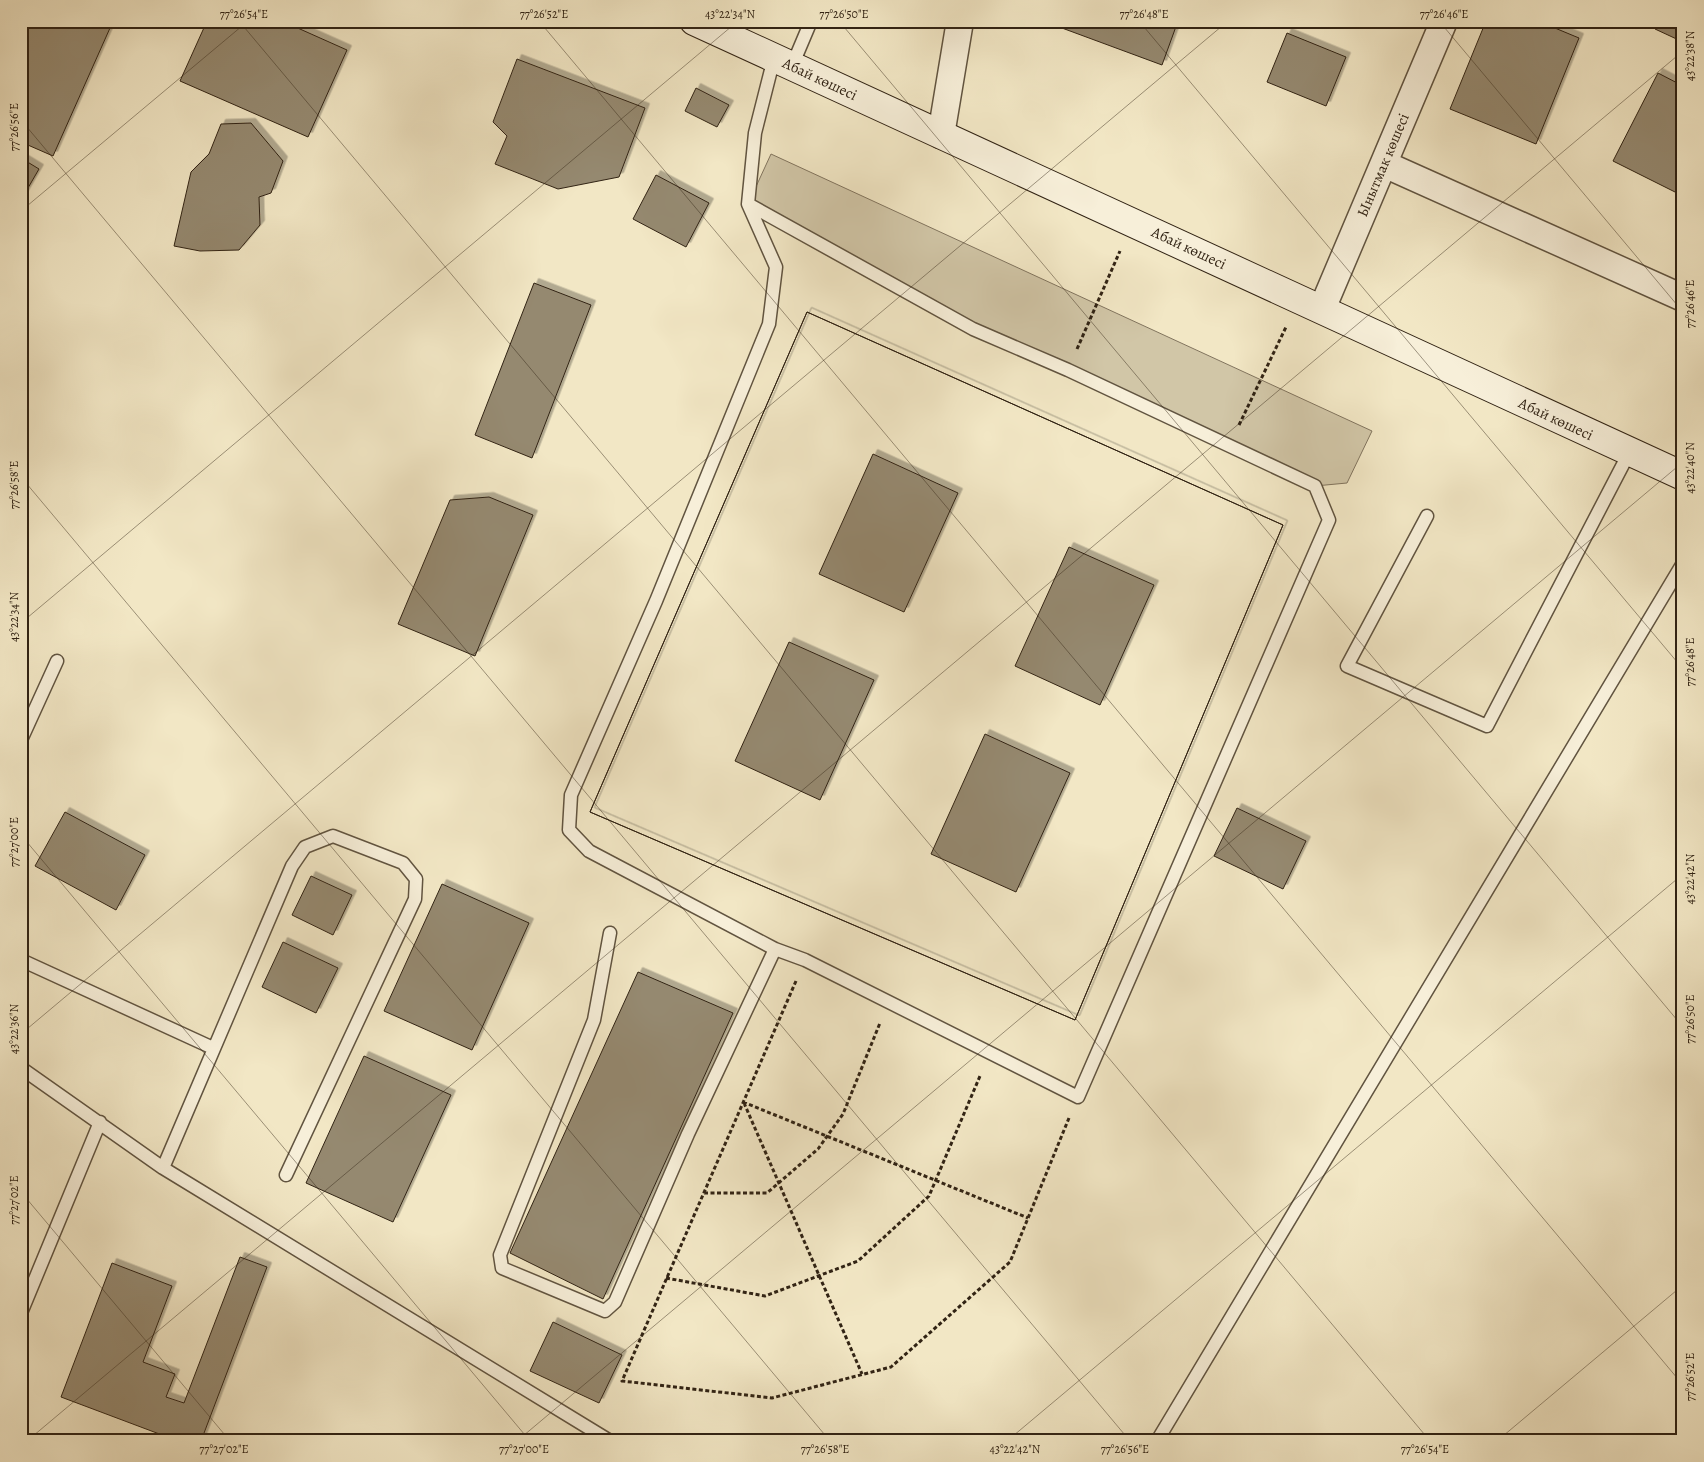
<svg xmlns="http://www.w3.org/2000/svg" width="1704" height="1462" viewBox="0 0 1704 1462" font-family="Alegreya,serif">
<defs>
<filter id="shadow"><feDropShadow dx="4.5" dy="-4.5" stdDeviation="0" flood-color="#0004"/></filter>
</defs>
<rect width="100%" height="100%" fill="#f2e7c5"/>
<filter id="stains"><feTurbulence type="fractalNoise" baseFrequency=".004" numOctaves="4"/><feColorMatrix values="0 0 0 0 .2 0 0 0 0 .09 0 0 0 0 .02 0 0 0 .5 -.17"/></filter>
<radialGradient id="worn" r=".72"><stop offset=".6" stop-color="#630" stop-opacity="0"/><stop offset="1" stop-color="#630" stop-opacity=".3"/></radialGradient>
<path fill="#d1c6a7" stroke="#81745e" d="M771 154 1372 431 1347 483 1315 486 973 329 748 204Z"/>
<path fill="#958970" stroke="#312314" fill-rule="evenodd" filter="url(#shadow)" d="M21 21H94L110 28 53 156 21 142Z
M207 21H282L347 50 308 137 180 81Z
M1043 21H1178L1162 65Z
M1486 21H1538L1579 38 1536 144 1450 109Z
M1658 21H1683V42L1655 29Z
M1287 33 1346 57 1326 106 1267 82Z
M517 59 645 108 619 177 558 189 495 164 507 136 493 122Z
M1658 73 1683 86V196L1613 161Z
M696 88 729 105 717 127 685 111Z
M251 123 283 161 271 193 259 197 260 225 239 250 200 251 174 246 191 172 209 154 221 124Z
M21 158 39 169 21 200Z
M656 175 709 203 686 247 633 219Z
M534 283 591 305 532 458 475 435Z
M807 312 1283 525 1075 1020 590 812ZM873 454 958 493 904 612 819 574ZM1069 547 1154 585 1100 705 1015 666ZM789 642 874 680 820 800 735 761ZM985 734 1070 773 1016 892 931 854Z
M807 312 1283 525 1075 1020 590 812Z
M489 497 533 515 475 656 398 624 450 500Z
M1237 808 1306 841 1283 889 1214 856Z
M65 812 145 855 116 910 35 866Z
M311 876 352 895 333 935 292 915Z
M442 884 529 923 472 1050 384 1011Z
M283 942 338 968 316 1013 262 987Z
M638 972 733 1013 603 1299 510 1253Z
M364 1056 451 1095 393 1222 306 1183Z
M240 1257 267 1267 201 1441H178L61 1397 112 1263 172 1286 143 1362 175 1374 166 1397 184 1403Z
M553 1322 622 1355 599 1403 530 1371Z"/>
<g fill="none" stroke-linecap="round" stroke-linejoin="round">
<defs>
<path id="service" d="M792 66 811 21
M748 204 973 329 1068 370 1315 486 1329 520 1078 1097 805 960 775 949
M1427 516 1347 666 1487 726 1629 453
M21 740 57 661
M610 933 594 1020 500 1255 502 1268 605 1311 615 1302 688 1134 775 949 589 851 569 830 571 795 656 601 769 324 776 267 748 204 755 133 774 58
M21 960 213 1048
M21 1068 163 1168 610 1441
M163 1168 292 866 305 847 333 836 403 863 416 879 415 899 286 1175
M21 1313 100 1122
M1157 1441 1683 563"/>
<path id="minor" d="M941 135 960 21
M1384 164 1683 298
M1322 309 1444 21"/>
<path id="secondary" d="M694 21 1683 476"/>
</defs>
<use href="#service" stroke="#615440" stroke-width="15"/>
<use href="#minor" stroke="#615440" stroke-width="29"/>
<use href="#secondary" stroke="#312314" stroke-width="30"/>
<path stroke="#312314" stroke-width="3" stroke-dasharray="4 2.5" stroke-linecap="butt" d="M1077 349 1120 251
M1239 425 1286 327
M796 981 622 1381 772 1398 891 1367 1010 1262 1069 1118
M743 1102 1028 1218
M744 1103 862 1374
M704 1193H767L818 1149 843 1114 880 1023
M666 1278 765 1296 858 1261 929 1196 980 1076"/>
<use href="#service" stroke="#f7efd9" stroke-width="12"/>
<use href="#minor" stroke="#f7efd9" stroke-width="26"/>
<use href="#secondary" stroke="#f7efd9" stroke-width="28"/>
</g>
<path fill="none" stroke="#312314" stroke-width="1" stroke-opacity="0.45" d="M239 21 1430 1441M539 21 1683 1385M839 21 1683 1027M1139 21 1683 669M1439 21 1683 312M21 120 1130 1441M21 211 248 21M21 477 830 1441M21 623 738 21M21 835 530 1441M21 1034 1228 21M21 1192 230 1441M27 1441 1683 51M517 1441 1683 462M1007 1441 1683 874M1497 1441 1683 1285"/>
<g text-anchor="middle" stroke-width="4" stroke-linejoin="round" paint-order="stroke">
<g font-size="15" fill="#312314" stroke="#f7efd9">
<text transform="translate(820 79) rotate(25)" y="5">Абай көшесі</text>
<text transform="translate(1383 165) rotate(-67)" y="5">Ынытмак көшесі</text>
<text transform="translate(1189 248) rotate(25)" y="5">Абай көшесі</text>
<text transform="translate(1556 419) rotate(25)" y="5">Абай көшесі</text>
</g>
</g>
<rect width="1704" height="1462" fill="none" stroke="#f2e7c5" stroke-width="55"/>
<rect x="28" y="28" width="1648" height="1406" fill="none" stroke="#312314" stroke-width="2"/>
<g font-size="12" text-anchor="middle" fill="#312314">
<text x="244" y="18">77°26'54"E</text>
<text x="544" y="18">77°26'52"E</text>
<text x="730" y="18">43°22'34"N</text>
<text x="844" y="18">77°26'50"E</text>
<text x="1144" y="18">77°26'48"E</text>
<text x="1444" y="18">77°26'46"E</text>
<text transform="translate(1690 56) rotate(-90)" y="4">43°22'38"N</text>
<text transform="translate(14 127) rotate(-90)" y="4">77°26'56"E</text>
<text transform="translate(1690 304) rotate(-90)" y="4">77°26'46"E</text>
<text transform="translate(1690 468) rotate(-90)" y="4">43°22'40"N</text>
<text transform="translate(14 485) rotate(-90)" y="4">77°26'58"E</text>
<text transform="translate(14 617) rotate(-90)" y="4">43°22'34"N</text>
<text transform="translate(1690 662) rotate(-90)" y="4">77°26'48"E</text>
<text transform="translate(14 842) rotate(-90)" y="4">77°27'00"E</text>
<text transform="translate(1690 879) rotate(-90)" y="4">43°22'42"N</text>
<text transform="translate(1690 1019) rotate(-90)" y="4">77°26'50"E</text>
<text transform="translate(14 1029) rotate(-90)" y="4">43°22'36"N</text>
<text transform="translate(14 1200) rotate(-90)" y="4">77°27'02"E</text>
<text transform="translate(1690 1377) rotate(-90)" y="4">77°26'52"E</text>
<text x="224" y="1453">77°27'02"E</text>
<text x="524" y="1453">77°27'00"E</text>
<text x="825" y="1453">77°26'58"E</text>
<text x="1015" y="1453">43°22'42"N</text>
<text x="1125" y="1453">77°26'56"E</text>
<text x="1425" y="1453">77°26'54"E</text>
</g>
<rect width="100%" height="100%" filter="url(#stains)"/>
<rect width="100%" height="100%" fill="url(#worn)"/>
</svg>
